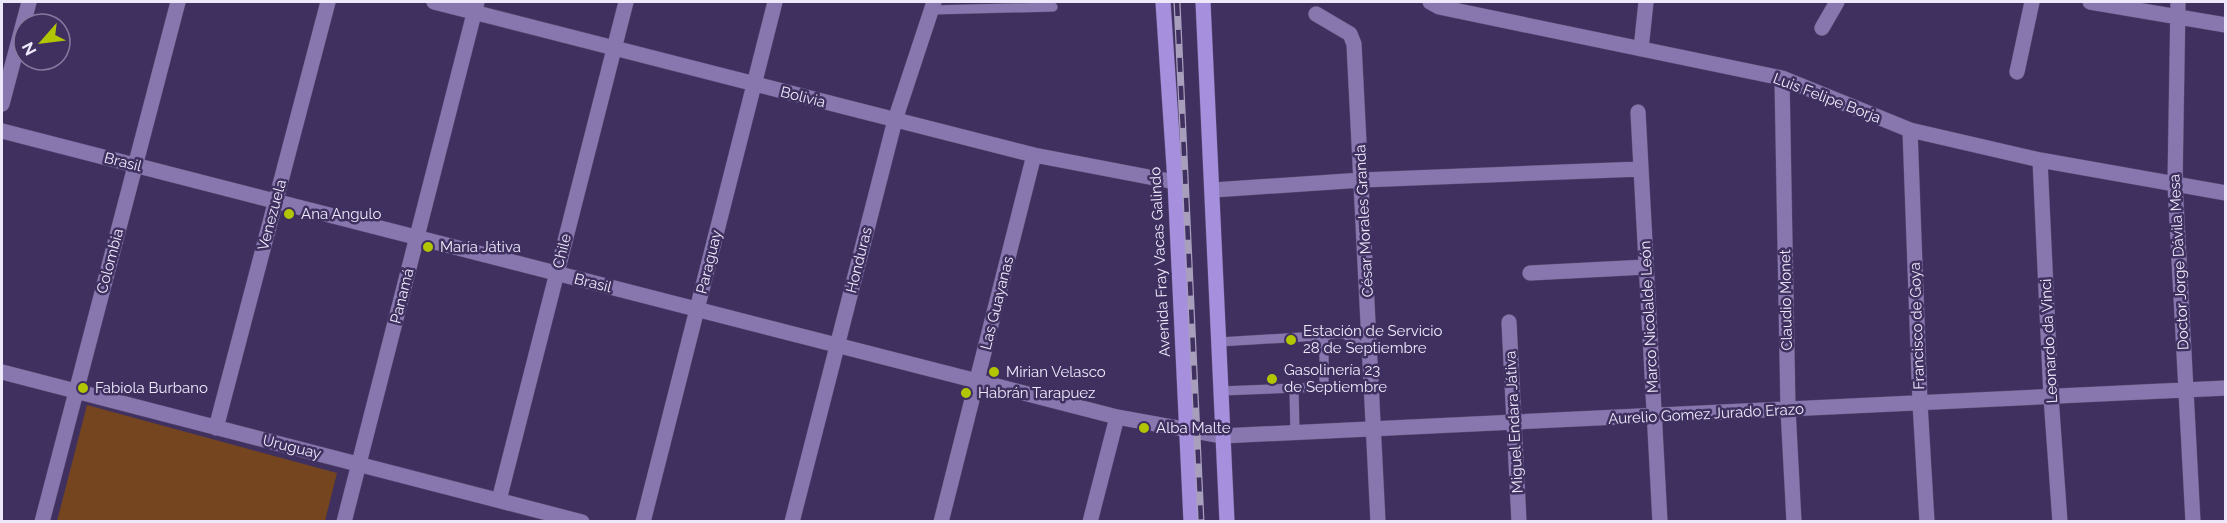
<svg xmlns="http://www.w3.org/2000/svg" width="2227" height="523" viewBox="0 0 2227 523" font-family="Raleway,sans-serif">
<rect width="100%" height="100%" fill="#3f3060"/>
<path fill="#74451f" d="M87 405 337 473 325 521H57Z"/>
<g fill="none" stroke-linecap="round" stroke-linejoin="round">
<defs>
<path id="service" d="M931 10 1053 7
M1322 338C1346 326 1354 340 1370 356
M1219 342 1318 336 1324 342V383L1322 387 1221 391
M1294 389 1295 433"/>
<path id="minor" d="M434 2 1034 155 1175 182
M1430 2 1439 7 1782 78 1910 130 2040 160 2226 193
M2090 2 2226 25
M2178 2 2175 184 2193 522
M1316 14 1350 34 1354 44 1378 522
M1822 28 1837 2
M1641 49 1646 2
M2017 72 2032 2
M1782 78 1788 409 1794 522
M2 104 29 2
M1638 112 1660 522
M1910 130 1920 403 1927 522
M2 131 1117 417 1222 436 2226 388
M2040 160 2051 397 2060 522
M1213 190 1362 180 1641 169
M1530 273 1646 267
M1509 322 1519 522
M2 372 582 522
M216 428 328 2
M499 500 626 2
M42 522 178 2
M344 522 477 2
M643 522 775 2
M792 522 895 120 934 2
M941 522 1034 155
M1090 522 1117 417"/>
<path id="primary" d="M1163 2 1175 182 1191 522
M1203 2 1227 522"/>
</defs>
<use href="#service" stroke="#574970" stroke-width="10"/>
<use href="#minor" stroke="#574970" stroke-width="16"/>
<use href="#primary" stroke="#574970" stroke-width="16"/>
<use href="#service" stroke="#8777ae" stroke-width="9"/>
<use href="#minor" stroke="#8777ae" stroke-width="15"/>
<use href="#primary" stroke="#a68fdc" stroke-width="15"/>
<defs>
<path id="rail" d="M1177 2 1201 522"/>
</defs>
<use href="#rail" stroke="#a89fbd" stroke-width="7"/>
<use href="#rail" stroke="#3f3060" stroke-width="4.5" stroke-dasharray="14" stroke-linecap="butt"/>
</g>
<g fill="#b1c500" stroke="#3f3060" stroke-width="2">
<circle cx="289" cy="214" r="6"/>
<circle cx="428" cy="247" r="6"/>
<circle cx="1291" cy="340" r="6"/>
<circle cx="994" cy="372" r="6"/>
<circle cx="1272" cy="379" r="6"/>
<circle cx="83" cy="388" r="6"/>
<circle cx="966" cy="393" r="6"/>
<circle cx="1144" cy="428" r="6"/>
</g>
<g text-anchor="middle" stroke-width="5" stroke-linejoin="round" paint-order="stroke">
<g font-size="15" fill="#ede9fb" stroke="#3f3060">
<text transform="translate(803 97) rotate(14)" y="5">Bolivia</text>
<text transform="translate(1827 98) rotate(21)" y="5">Luis Felipe Borja</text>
<text transform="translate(123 162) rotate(14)" y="5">Brasil</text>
<text transform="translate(272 215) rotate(-75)" y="5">Venezuela</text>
<text transform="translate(1364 221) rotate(-93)" y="5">César Morales Granda</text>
<text transform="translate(562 251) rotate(-76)" y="5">Chile</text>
<text transform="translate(859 260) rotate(-76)" y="5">Honduras</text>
<text transform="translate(110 261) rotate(-75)" y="5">Colombia</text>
<text transform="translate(709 262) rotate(-76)" y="5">Paraguay</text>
<text transform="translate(1160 262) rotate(-93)" y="5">Avenida Fray Vacas Galindo</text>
<text transform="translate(2179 262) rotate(-93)" y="5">Doctor Jorge Dávila Mesa</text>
<text transform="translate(593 283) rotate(14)" y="5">Brasil</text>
<text transform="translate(402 296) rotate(-76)" y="5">Panamá</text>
<text transform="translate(1786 300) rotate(-91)" y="5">Claudio Monet</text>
<text transform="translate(997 303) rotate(-76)" y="5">Las Guayanas</text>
<text transform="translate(1649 317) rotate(-93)" y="5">Marco Nicolalde León</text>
<text transform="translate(1917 326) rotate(-92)" y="5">Francisco de Goya</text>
<text transform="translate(2049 341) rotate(-93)" y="5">Leonardo da Vinci</text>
<text transform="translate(1706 414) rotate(-3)" y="5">Aurelio Gomez Jurado Erazo</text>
<text transform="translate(1514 422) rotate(-93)" y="5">Miguel Endara Játiva</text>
<text transform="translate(292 447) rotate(14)" y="5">Uruguay</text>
</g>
<g font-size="15" fill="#ede9fb" stroke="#3f3060" text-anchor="start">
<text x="301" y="219">Ana Angulo</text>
<text x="440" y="252">María Játiva</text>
<text x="1303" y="336">Estación de Servicio<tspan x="1303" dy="17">28 de Septiembre</tspan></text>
<text x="1284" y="375">Gasolinería 23<tspan x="1284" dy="17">de Septiembre</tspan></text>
<text x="1006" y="377">Mirian Velasco</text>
<text x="95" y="393">Fabiola Burbano</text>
<text x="978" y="398">Habrán Tarapuez</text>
<text x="1156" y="433">Alba Malte</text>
</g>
</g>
<rect width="2227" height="523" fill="none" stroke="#ede9fb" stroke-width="6"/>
<g transform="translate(42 42) rotate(242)"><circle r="28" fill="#3f3060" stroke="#857a9e" stroke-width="1.5"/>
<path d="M0-4.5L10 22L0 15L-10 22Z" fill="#b1c500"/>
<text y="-9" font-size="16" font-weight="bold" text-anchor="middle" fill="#ede9fb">N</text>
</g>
</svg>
